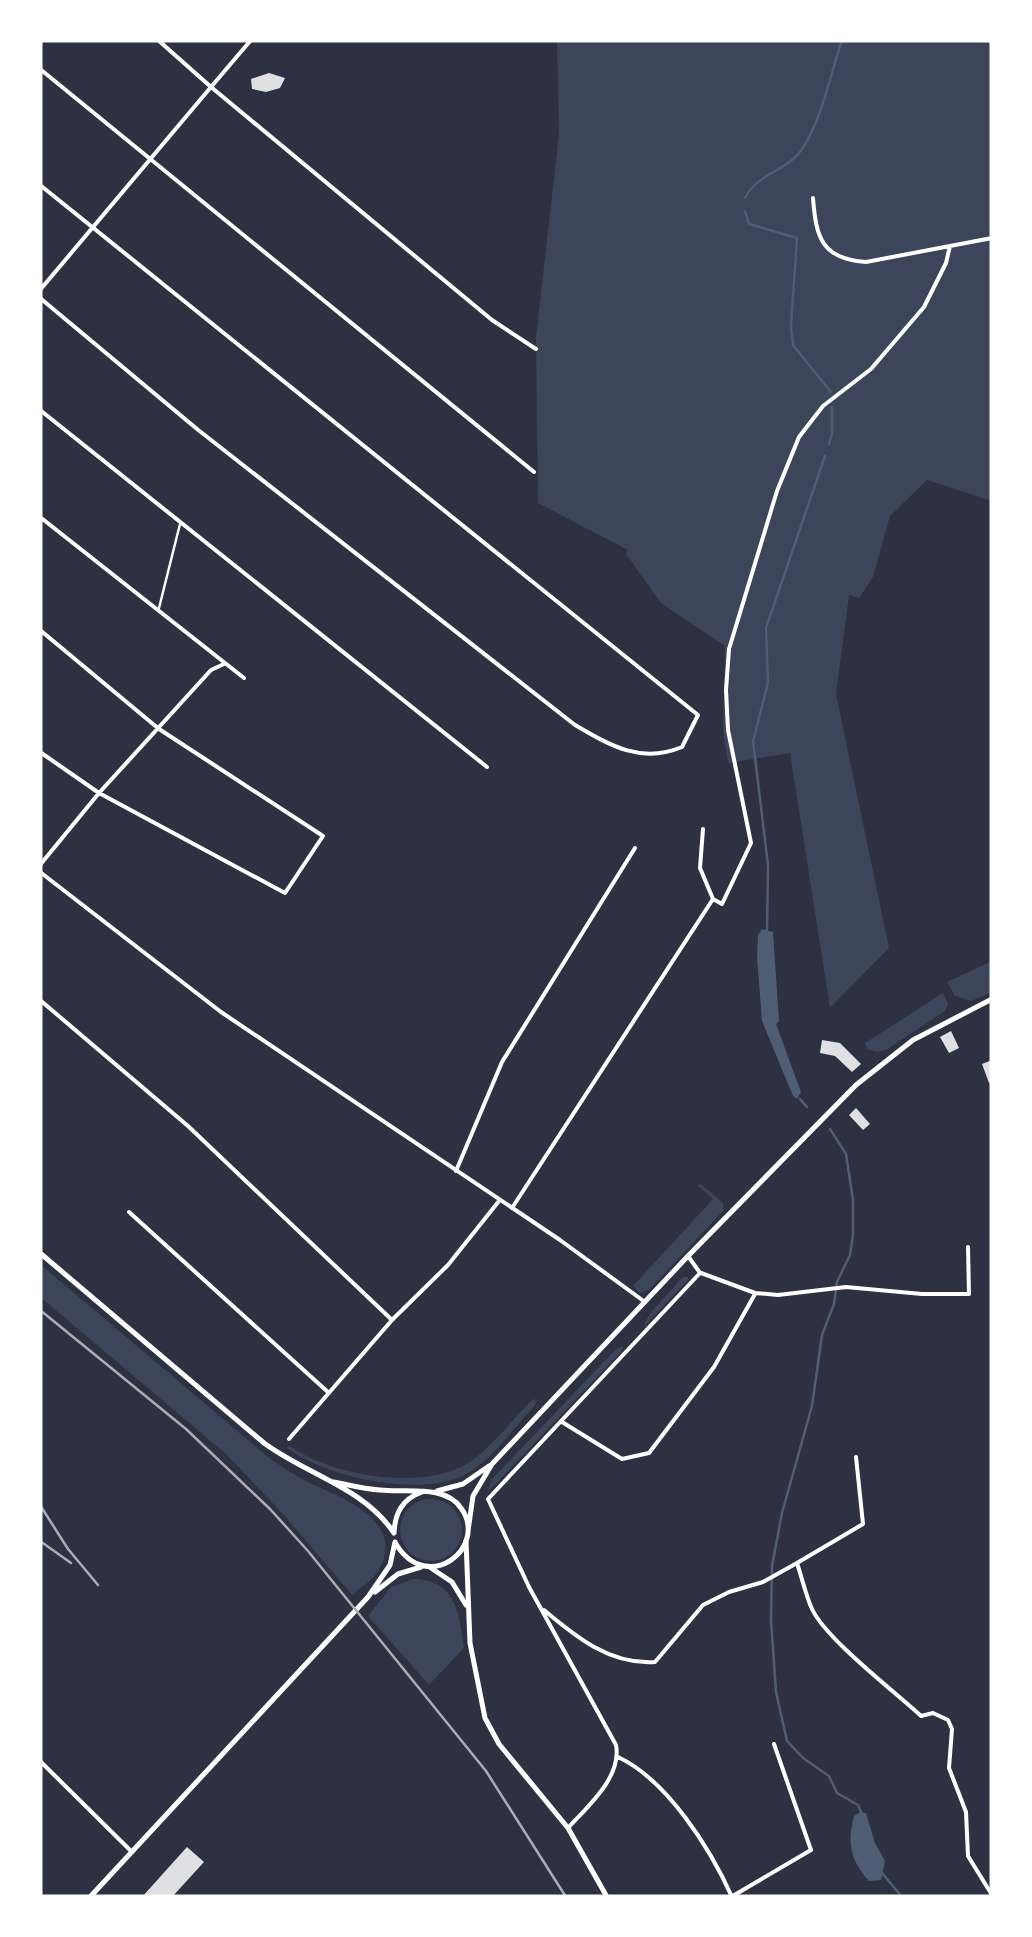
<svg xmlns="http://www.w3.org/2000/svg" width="1032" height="1937" viewBox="0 0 1032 1937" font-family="'IBM Plex Sans',sans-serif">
<rect width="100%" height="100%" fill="#2d3142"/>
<path fill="#3c4559" d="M557 40H992V501L927 480 890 516 873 577 859 598 849 595 836 694 889 948 830 1008 790 753 728 763 723 730 725 646 661 603 626 554 628 550 538 503 536 337 559 134Z
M992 961V992L971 1001 955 996 947 982Z
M943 993 948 1004 945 1011 886 1050 877 1052 867 1049 865 1043Z
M701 1184 723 1203V1211L649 1290 639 1293 633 1286 713 1199 697 1185Z
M40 1264 268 1457C281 1466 294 1475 308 1482 339 1497 405 1519 380 1568 375 1579 361 1587 352 1595L283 1514 226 1454 40 1297Z
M683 1277H688V1280L641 1330 651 1312Z
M622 1346 623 1350 487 1493 492 1479 616 1349Z
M532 1400 535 1399 536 1404C514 1427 493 1460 464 1475 420 1498 323 1477 286 1447L290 1446C331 1476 425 1492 470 1462 494 1445 512 1420 532 1400Z
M400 1530a31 31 0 1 1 62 0a31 31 0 1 1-62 0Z
M413 1579C455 1579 460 1613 464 1648L429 1685 368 1616 391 1587Z"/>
<path fill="#4f5d75" d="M762 929 773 932 779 1021 776 1024 801 1092 797 1099 793 1096 762 1021 757 957 758 935Z
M860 1812 866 1813 875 1843 885 1861 881 1880 869 1881C850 1860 847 1843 854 1816Z"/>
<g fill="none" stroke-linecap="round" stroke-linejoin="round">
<path stroke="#4f5d75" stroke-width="2.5" d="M745 198C758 172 790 171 804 146 822 118 831 72 842 40
M745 211 749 224 797 238 791 326 793 345 831 392
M829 444 832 433V407
M767 932 768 865 753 741 768 683 766 628 825 456
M800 1099 807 1107
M830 1129 846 1154 853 1200V1235L850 1255 837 1282 834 1304 822 1335 812 1406 782 1513 772 1566 771 1621 776 1692 787 1741 803 1758 829 1776 837 1793 858 1805 862 1814
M882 1873 902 1897"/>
</g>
<path fill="#e0e0e3" d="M269 73 285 78 280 88 266 92 252 89 251 79Z
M951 1031 959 1048 949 1053 940 1037Z
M822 1040 840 1043 861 1064 852 1072 835 1056 820 1053Z
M992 1060V1082L989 1083 982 1064Z
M856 1108 870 1124 863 1130 849 1115Z
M187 1847 204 1862 172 1897H142Z"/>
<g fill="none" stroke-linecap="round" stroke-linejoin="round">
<path stroke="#fff" stroke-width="2.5" d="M159 608 180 524"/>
<path stroke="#fff" stroke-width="4" d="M251 40 211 87 492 320 536 349
M40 69 534 472
M40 185 698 715 682 747C641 764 611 746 575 725L197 429 40 298
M813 198C816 238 822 259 866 262L992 238
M40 410 487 767
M40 517 244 678
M40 630 159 729 323 836 285 893 99 793 40 752
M703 829 700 868 713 899 722 904 751 843 728 730 726 690 729 649 777 491 799 437 823 406 871 369 924 307 946 263 950 246
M40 865 99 793 211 670 224 664
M40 1000 188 1126 392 1320
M456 1171 502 1062 635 848
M512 1208 713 899
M129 1212 329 1393
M688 1256 700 1273
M701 1273 755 1293 778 1295 846 1287 922 1294H969L968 1247
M562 1422 622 1459 649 1453 714 1367 755 1294
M289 1439 392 1320 448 1265 499 1201
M856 1457 863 1524 797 1563C802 1578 806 1596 812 1609 826 1639 894 1691 921 1716L933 1713 948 1720 952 1729 949 1768 966 1812 968 1856 992 1895
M544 1610C576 1637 610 1665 655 1662L703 1605 729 1592 763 1582 797 1563
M618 1757C667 1780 710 1848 732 1897
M568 1828C588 1806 622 1777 616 1745L529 1587 488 1499 700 1273
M731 1897 811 1850 774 1744"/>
<path stroke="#fff" stroke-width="4" d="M40 290 211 87 158 40
M40 872 221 1012 560 1240 645 1302
M40 1761 132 1852"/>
<path stroke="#fff" stroke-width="5" d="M466 1541 470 1643 485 1718 499 1744 568 1828 607 1897
M431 1568 452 1582 466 1605"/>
<path stroke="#fff" stroke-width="5" d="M40 1253 264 1443C307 1475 363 1487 394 1533
M334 1482C349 1485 364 1489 380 1490 405 1493 445 1484 461 1508 489 1547 428 1596 396 1544
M437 1491 463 1484 489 1466
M468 1531 473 1496 492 1464 688 1256 856 1085 913 1040 992 999
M394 1533C395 1513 402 1499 422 1492
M375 1592 398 1574 421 1567
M90 1897 368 1597 390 1565 395 1542"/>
<path stroke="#abadb3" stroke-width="2.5" d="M40 1310 186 1429 270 1509 308 1551 486 1771 566 1897
M40 1505 68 1549 98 1585
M40 1541 71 1563"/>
</g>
<rect width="1032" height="1937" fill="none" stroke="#ffffff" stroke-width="85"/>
</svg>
